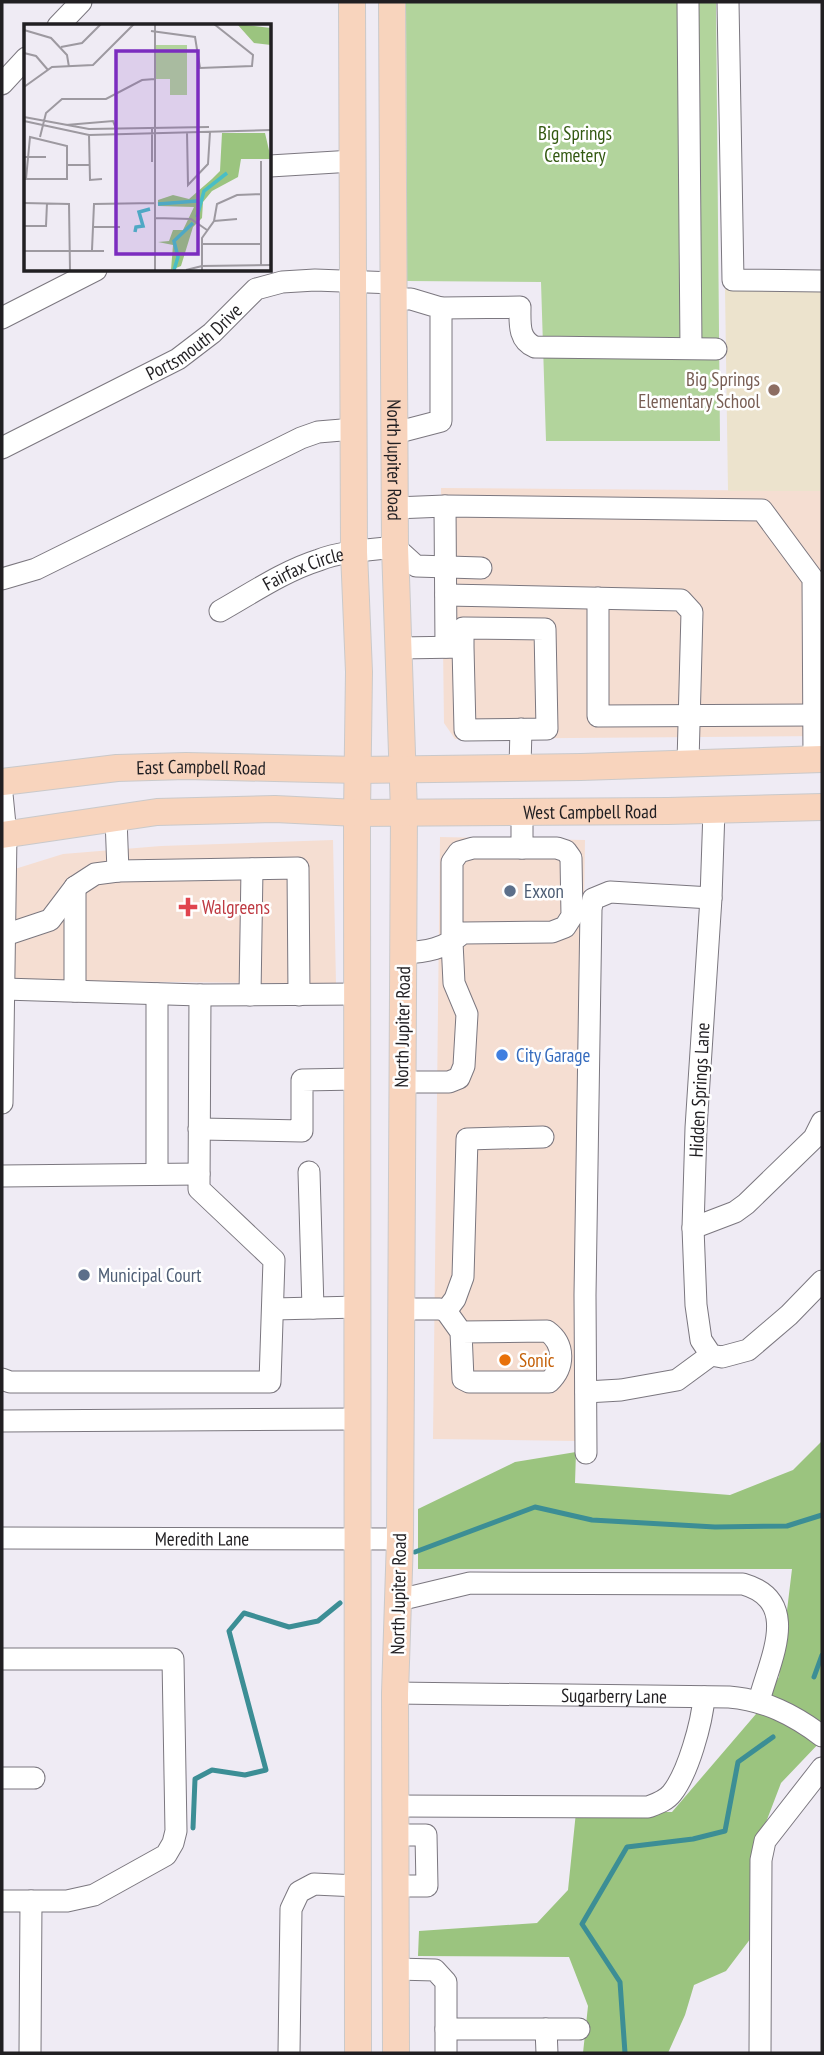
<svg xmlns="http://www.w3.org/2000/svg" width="824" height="2055" viewBox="0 0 824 2055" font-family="'PT Sans Narrow',sans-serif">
<rect width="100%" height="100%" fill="#efebf4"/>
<path fill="#f5ded2" d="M441 488 822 491V736L455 739 444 723Z
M440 837 585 840 576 1441 433 1439Z
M333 840 336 984 2 980V873L63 854 161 846Z"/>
<path fill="#ece3cd" d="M725 289H822V491H728Z"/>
<path fill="#b2d49c" d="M406 2H716L720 441H546L541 282 407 281Z"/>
<path fill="#9bc47f" d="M822 1441V1740L781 1783 755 1851 754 1934 726 1971 694 1985 685 2015 668 2053H583L588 2006 569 1957 418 1956 419 1931 537 1923 568 1890 576 1812H672L756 1714 779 1677 792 1569H418V1509L515 1462 576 1452 575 1483 730 1495 793 1470Z"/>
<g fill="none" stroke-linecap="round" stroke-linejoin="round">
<path stroke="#3c8e95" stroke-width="5" d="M415 1552 535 1507 592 1520 715 1527 787 1526 822 1515
M814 1677 822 1655
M193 1828 195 1779 212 1770 245 1775 266 1770 229 1631 244 1613 289 1627 318 1621 340 1603
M625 2053 620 1982 582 1924 627 1847 693 1839 725 1831 738 1762 773 1737"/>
<defs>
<g id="minor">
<path d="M688 2 691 348"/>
<path d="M728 2 733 280 822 281"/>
<path d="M58 26 81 2"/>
<path d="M2 84 26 58"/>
<path d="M270 166 353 161"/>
<path d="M394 299H411L441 308V421L395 433"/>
<path d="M441 308 520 307C520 323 518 340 535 347L716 349"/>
<path d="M2 318 96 270"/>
<path id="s1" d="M2 448 178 359 212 333 256 289 282 282 315 280 394 283"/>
<path d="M445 506 446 647"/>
<path d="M395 508 445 506 762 510 813 579 814 759"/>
<path d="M2 579 36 569 301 438 318 432 354 429"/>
<path d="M446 595 681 600 692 612 688 762"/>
<path d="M598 598V716L814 715"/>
<path id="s2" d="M220 611C252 593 284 571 319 560 342 551 370 550 395 547L416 566 481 568"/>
<path d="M398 648 463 647 465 730 547 729 545 629 463 628V647"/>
<path d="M520 767 521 729"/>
<path d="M2 794 6 835 2 1103"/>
<path d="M714 810 711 898 696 1128 693 1228 696 1305 701 1340 711 1355 722 1357 748 1350 789 1315 822 1281"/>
<path d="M522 812V848"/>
<path d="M118 871 298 868 299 995"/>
<path d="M75 887V991"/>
<path d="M5 935 50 920 75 887 95 874 118 871 116 819"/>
<path d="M157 994V1174"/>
<path d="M200 995 358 994"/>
<path d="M250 995 252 869"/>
<path d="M401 1082H449L459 1078 464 1066 467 1014 454 983 452 942V862L459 852 473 848H557L566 851 571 858 572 916 565 927 552 932 463 933C444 949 427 952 402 953"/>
<path d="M199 1129 302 1131V1080L358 1079"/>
<path d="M309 1172 313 1308"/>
<path d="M2 1176 199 1174"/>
<path d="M693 1228 735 1212 746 1204 814 1138 822 1122"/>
<path d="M273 1309 359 1307"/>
<path d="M400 1309H440L446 1311 461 1332 547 1331C565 1344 565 1367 549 1382H469L463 1379 461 1332"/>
<path d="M446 1311 455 1299 463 1277 467 1139 543 1137"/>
<path d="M2 1379 10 1382H270L274 1260 199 1189 200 995 4 989"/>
<path d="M586 1392 621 1390 677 1380 711 1355"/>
<path d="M2 1421 358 1419"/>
<path d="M586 1453 585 1295 591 909 593 899 610 892 711 898"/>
<path id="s3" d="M2 1538 400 1539"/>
<path d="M399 1600 470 1583 743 1584C802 1601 770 1659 759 1701"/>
<path d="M2 1659H173L176 1831 173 1843 166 1855 94 1895 67 1901H2"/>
<path id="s4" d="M395 1693 729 1697C765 1700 794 1715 822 1736"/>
<path d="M2 1778H34"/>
<path d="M396 1806 648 1807C656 1804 666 1801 672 1793 688 1773 702 1723 704 1697"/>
<path d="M396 1835H426L427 1886H396"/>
<path d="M396 1969 435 1970 446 1982V2053"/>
<path d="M446 2029H579"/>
<path d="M546 2029 547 2053"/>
<path d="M30 2053 31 1901"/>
<path d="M289 2053 291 1909 299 1892 314 1884 358 1886"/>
<path d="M760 2053 761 1860 765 1841 822 1768"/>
</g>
<g id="major">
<path d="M352 2 354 552 359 672 357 813 358 2053"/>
<path id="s5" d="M392 2 395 547 404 812 400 1539 395 1693 396 2053"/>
<path id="s6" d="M2 782 117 768 186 766 358 770 581 767 822 759"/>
<path id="s7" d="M2 835 157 812 275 809 357 813 668 811 822 807"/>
</g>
</defs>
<use href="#minor" stroke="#7b777f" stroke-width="23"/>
<use href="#major" stroke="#cac9ca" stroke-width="28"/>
<use href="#minor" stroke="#fff" stroke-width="21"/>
<use href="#major" stroke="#f8d4bd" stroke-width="26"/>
</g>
<circle fill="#8d6e63" stroke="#fff" stroke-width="2.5" cx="774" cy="390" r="7"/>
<g fill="#5c6f8a" stroke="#fff" stroke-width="2.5">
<circle cx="510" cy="891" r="7"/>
<circle cx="84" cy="1275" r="7"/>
</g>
<path fill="#e0444e" stroke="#fff" stroke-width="2.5" d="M184.5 896.5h7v7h7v7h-7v7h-7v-7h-7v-7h7z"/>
<circle fill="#3f7fe0" stroke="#fff" stroke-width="2.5" cx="502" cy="1055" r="7"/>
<circle fill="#e8710a" stroke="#fff" stroke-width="2.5" cx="505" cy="1360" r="7"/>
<g text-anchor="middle" stroke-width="5" stroke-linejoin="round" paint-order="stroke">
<g font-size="19" fill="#335911" stroke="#fff">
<text x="575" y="140">Big Springs<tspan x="575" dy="22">Cemetery</tspan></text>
</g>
<g font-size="19" fill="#211f22" stroke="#fff">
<text dy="7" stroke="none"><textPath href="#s1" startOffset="220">Portsmouth Drive</textPath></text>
<text dy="7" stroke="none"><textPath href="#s5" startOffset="458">North Jupiter Road</textPath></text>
<text dy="7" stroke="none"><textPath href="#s2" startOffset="94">Fairfax Circle</textPath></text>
<text dy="7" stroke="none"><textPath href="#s6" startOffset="200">East Campbell Road</textPath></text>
<text dy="7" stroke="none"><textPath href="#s7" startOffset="590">West Campbell Road</textPath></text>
<text transform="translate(402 1027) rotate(-89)" y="7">North Jupiter Road</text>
<text transform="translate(699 1090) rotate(-87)" y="7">Hidden Springs Lane</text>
<text dy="7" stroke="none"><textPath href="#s3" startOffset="200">Meredith Lane</textPath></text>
<text transform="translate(398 1594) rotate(-89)" y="7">North Jupiter Road</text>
<text dy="7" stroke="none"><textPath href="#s4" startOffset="219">Sugarberry Lane</textPath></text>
</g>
<g font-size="19" fill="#785e54" stroke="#fff" text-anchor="end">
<text x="760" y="386">Big Springs<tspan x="760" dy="22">Elementary School</tspan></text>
</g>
<g font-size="19" fill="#4e5e75" stroke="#fff" text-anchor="start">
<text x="524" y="898">Exxon</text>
<text x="98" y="1282">Municipal Court</text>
</g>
<g font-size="19" fill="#be3a42" stroke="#fff" text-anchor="start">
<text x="202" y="914">Walgreens</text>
</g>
<g font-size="19" fill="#366cbe" stroke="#fff" text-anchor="start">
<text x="516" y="1062">City Garage</text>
</g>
<g font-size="19" fill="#c56008" stroke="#fff" text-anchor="start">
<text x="519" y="1367">Sonic</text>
</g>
</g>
<g transform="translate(24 24)">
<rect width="247" height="247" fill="#efebf4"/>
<path d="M132 21H163V71H146V55H132Z" fill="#b2d49c"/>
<path d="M213 0 247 4V21L230 19ZM198 109H241L247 135H217L214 153 188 167 179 178 178 194 169 203 157 242 147 246 149 221 134 218 145 217 149 206H159L170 183 134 182V176L149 171 165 175 188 155 196 147Z" fill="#9bc47f"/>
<path fill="none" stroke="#48bec6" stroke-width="3.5" d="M134 180 173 177M173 193 180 167 203 149M111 208 112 203 119 202 115 188 126 185M150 246 154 233 150 217 169 199"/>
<path fill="none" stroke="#9d99a0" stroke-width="2" d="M131 0V246M0 6 27 14 43 31 45 43M127 7 171 13 176 44 228 42 229 31 190 0M37 23 58 19 77 0M0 29 12 32 24 46M0 63 28 43 69 41 110 0M0 93 65 105 185 103M0 97 65 111 247 106M42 101 89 97 92 105M128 104V138M163 108 164 161 184 140 186 108M65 111 66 156 78 155M6 113 43 122V155H2ZM16 113 22 89 38 75H82L118 56 131 55M0 133H22M44 141H66M0 179 45 180 46 246M131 194 167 195 183 206M190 197 213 195M0 202H22L23 179M68 203H96M178 220H237M68 226 70 180 131 179M0 227H80M237 241V137M162 246 178 242 247 241M178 246V214L190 197 193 180 213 171 237 170"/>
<path fill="#7b2cbf" fill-opacity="0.15" stroke="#7b2cbf" stroke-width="3.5" d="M92 27H174V230H92Z"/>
<rect width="247" height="247" fill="none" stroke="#211f22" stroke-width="3.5"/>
</g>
<rect width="824" height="2055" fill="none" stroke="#211f22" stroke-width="7"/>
</svg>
